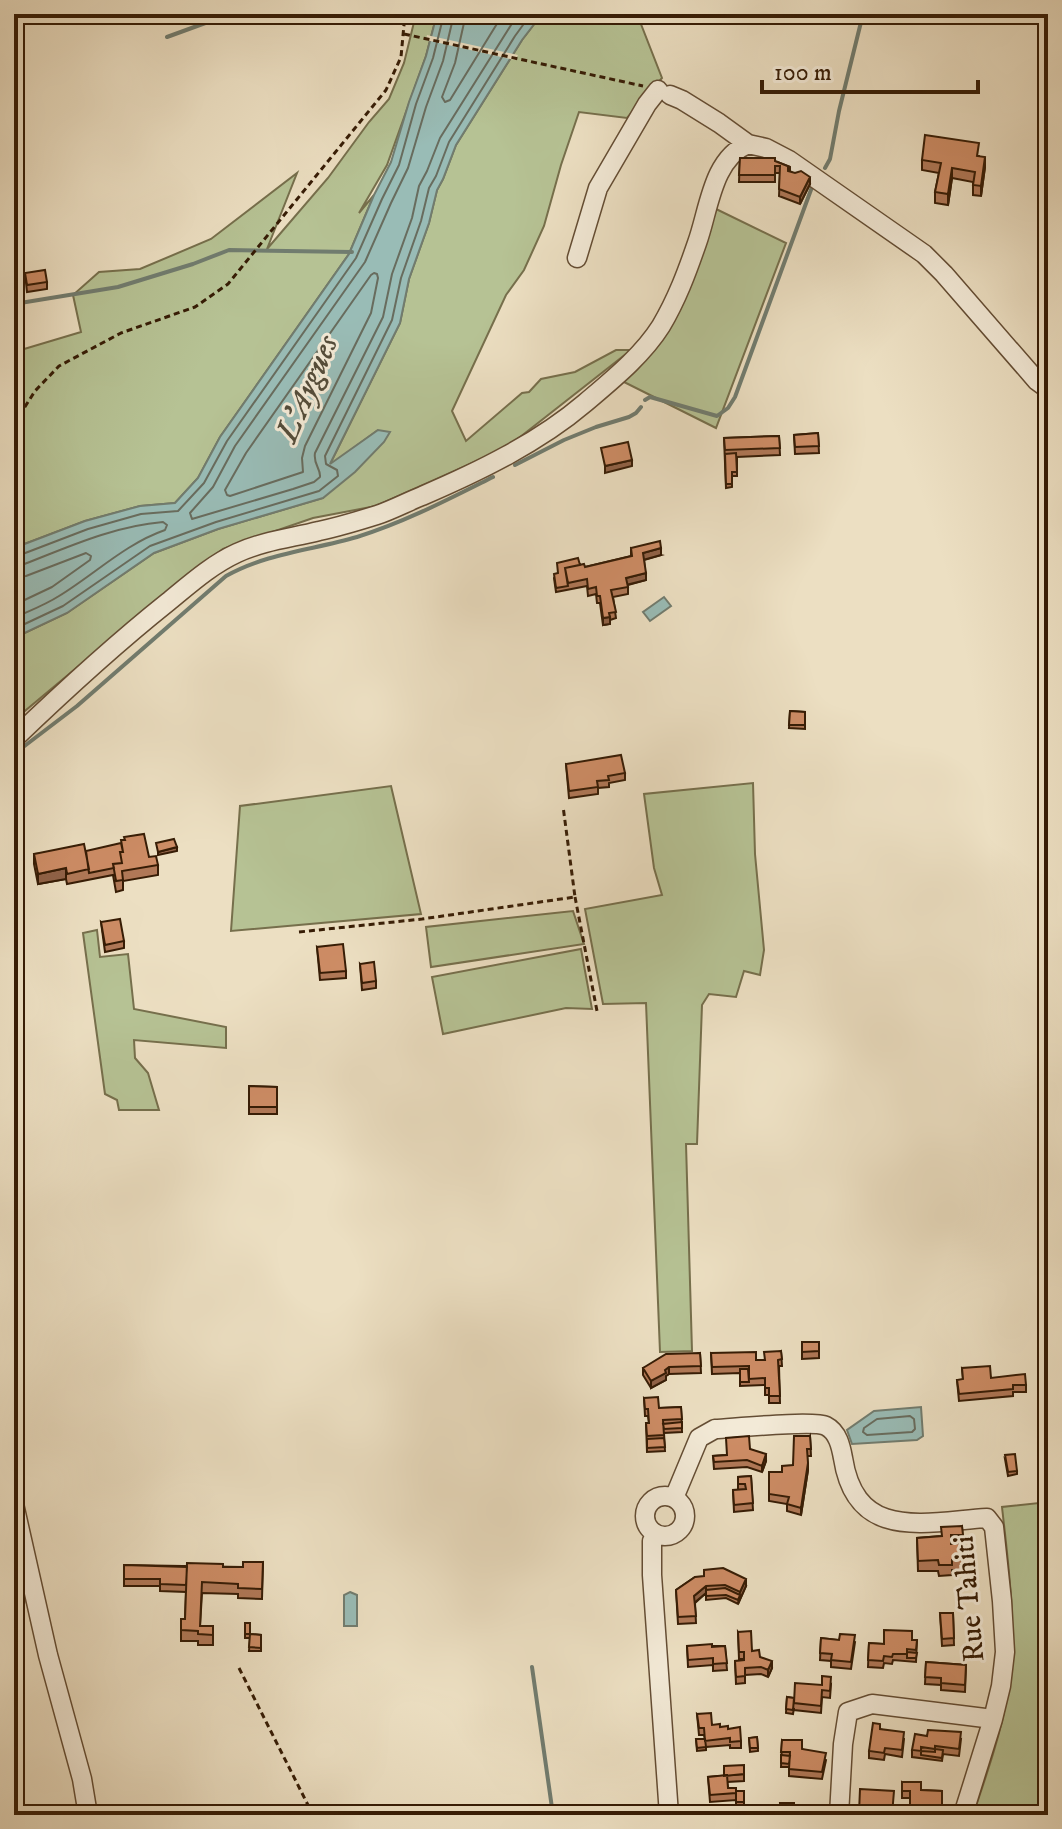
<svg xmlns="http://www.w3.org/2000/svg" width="1062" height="1829" viewBox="0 0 1062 1829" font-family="'IM FELL DW Pica',serif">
<rect width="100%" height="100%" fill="#ecdfc2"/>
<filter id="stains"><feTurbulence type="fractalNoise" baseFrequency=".0025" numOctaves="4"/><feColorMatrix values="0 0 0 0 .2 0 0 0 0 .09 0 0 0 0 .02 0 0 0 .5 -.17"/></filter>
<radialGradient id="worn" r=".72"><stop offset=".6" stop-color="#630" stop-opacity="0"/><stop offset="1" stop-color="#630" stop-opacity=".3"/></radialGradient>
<path fill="#b6c294" stroke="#766f4c" stroke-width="2" d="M416 14H437L426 56 387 165 359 213 374 195 349 254 220 437 198 478 175 503 140 506 85 521 14 548V352L81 332 73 295 99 272 140 269 211 239 297 173 267 249 328 178 369 122 389 99 404 63Z
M542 14H637L662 78 627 118 579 112 561 165 544 226 524 270 506 295 452 411 466 441 522 393 529 392 541 379 575 372 616 350H631L506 448 376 506 313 518 223 549 189 574 14 720V638L67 613 154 553 218 529 323 498 378 430 329 466 400 323 409 279 429 223 437 190 443 179 456 145 522 40Z
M714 208 786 243 716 428 622 381Z
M753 783 755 854 764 950 760 975 744 971 736 997 709 994 702 1005 697 1144H686L692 1351 660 1352 646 1003 603 1004 585 909 662 895 654 868 644 794Z
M391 786 421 914 231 931 240 806Z
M573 911 584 944 431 967 426 927Z
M97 930 100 957 128 954 134 1009 226 1027V1048L134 1040 135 1058 148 1073 159 1110H119L117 1100 105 1094 83 933Z
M581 949 592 1009 566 1008 443 1034 432 977Z
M1048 1502V1815H973C986 1776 1000 1737 1007 1697 1018 1633 1009 1570 1002 1507Z"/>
<path fill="#99bcb6" stroke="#717c6f" stroke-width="2" d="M437 14H542L522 40 456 145 443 179 437 190 429 223 409 279 400 323 330 464 378 430 390 432 384 442 355 472 323 498 218 529 154 553 67 613 14 638V548L85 521 140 506 175 503 198 478 220 437 349 254 374 195 391 162 409 102 426 56Z
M664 597 671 606 650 621 643 612Z
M921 1407 923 1436 917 1440 852 1444 847 1430 874 1411Z
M350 1592 357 1595V1626H344V1595Z"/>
<path fill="#ecdfc2" d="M427 35 431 36 518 55 515 60 426 40Z"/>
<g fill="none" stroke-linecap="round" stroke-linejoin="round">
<path stroke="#686c5e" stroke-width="2" d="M454 14 443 61 426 107 408 168 391 203 365 262 235 446 213 487 190 513 192 519 293 489 314 482 320 477C321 469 313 464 315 453L383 317 392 274 412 218 419 186 427 171 440 138 518 14
M466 14 455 63 442 97 445 102 450 100 503 14
M374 273 377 274 378 278 371 313 305 446 302 458 303 472 230 496 227 495 225 490 246 453 371 275Z
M14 555H20L88 529 141 514 178 511 204 483 227 441 356 258 382 199 399 165 416 104 433 58 444 14
M14 565H22C68 547 114 526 163 522L167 525 165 530C125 544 95 574 59 596 45 605 29 611 14 618
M14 577 26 576 86 553 91 556 90 560 52 587 14 605
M14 629 63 606 150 546 216 522 319 491 338 476 337 470 326 464 325 456 392 320 401 278 421 221 429 188 436 176 449 142 515 36 531 14
M910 1416 914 1419 915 1429 912 1432 867 1435 863 1432 864 1428 877 1419Z"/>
<path stroke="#717c6f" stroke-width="4" d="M167 37 230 14
M825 168 830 159 839 111 863 14
M14 304 118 287 193 264 229 250 352 252
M645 400 650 397 717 416 728 408 735 397 812 187
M515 465 564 440 596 427 629 417 636 413 641 407
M14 754 77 706 226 576C267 553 313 550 357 537 405 522 449 499 493 477
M14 1488 17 1499
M14 1553 28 1604
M532 1667 553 1815"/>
<defs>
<path id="minor" d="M670 95 682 100 719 123 748 144 766 148 789 160 924 254 944 274 1037 381 1048 389
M577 258 598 188 647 104 658 90
M14 739C64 691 114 645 168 602 190 584 211 565 237 553 263 541 291 538 319 531 338 527 358 521 377 515 392 510 407 502 422 496 478 472 538 443 585 403 612 380 642 356 661 326 677 299 687 272 697 243 709 210 712 159 748 144
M645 1516a20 20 0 1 1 40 0a20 20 0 1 1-40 0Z
M674 1498 699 1438 715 1429C734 1428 814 1420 826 1426 838 1432 841 1447 843 1458 856 1542 924 1522 987 1518L994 1527 1002 1601 1005 1652 1001 1686 993 1719 963 1815
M14 1504 48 1655 82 1779 88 1815
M656 1534 652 1541V1575L669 1815
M839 1815 843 1744 848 1712 872 1704 993 1719"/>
</defs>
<use href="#minor" stroke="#644d34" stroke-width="21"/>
<path stroke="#361c05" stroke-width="3" stroke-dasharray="6 4" stroke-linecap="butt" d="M404 34 643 86
M14 424 35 391 59 366 121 333 195 307 228 284 386 90 401 57 405 14
M575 897 597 1011
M299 932 422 919 575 897 563 806
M671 1541C687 1534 696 1521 689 1503
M239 1668 313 1815"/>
<use href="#minor" stroke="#f3ead7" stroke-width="18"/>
</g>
<path fill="#b07857" stroke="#361c05" stroke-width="2" d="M979 156 985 167 981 196 973 195V182L952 178 948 205 935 203V192L939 173 922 170V160Z
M740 158 775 161 790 167V171L810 184 800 204 779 196 780 173H775V182H739Z
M25 273 47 282V289L27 292Z
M818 433 819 453 795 454 794 435Z
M779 436 780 455 737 457V476H732V487L726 488 724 438Z
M631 548 661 555 644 560 646 580 628 585V594L613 597 616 618 610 620V624L603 625 600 603H597L596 594 588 596 587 586 556 592 554 578 558 573 580 565 585 567 631 556Z
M790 711 805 712V729L789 728Z
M566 764 625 773V780L609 783V787L598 788V794L569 798Z
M86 851 149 857 158 865V875L123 881V890L116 892 113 875 67 884 66 879 38 884 34 864V854Z
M101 922 124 941V948L105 952Z
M317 947 346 971V978L320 980Z
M360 964 376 981V988L362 990Z
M249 1086 277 1087V1114H249Z
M802 1342H819V1358L802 1359Z
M781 1351 782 1366H779L780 1403H769V1395H765V1385L740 1386V1373L712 1374 711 1353 756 1360H764Z
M700 1353 701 1373 669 1374 666 1376V1380L651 1388 643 1375V1368Z
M962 1368 991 1378 1026 1385V1392H1013V1396L959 1401 957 1380H963Z
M644 1398 659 1408 681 1407 682 1432 664 1433 665 1451 647 1452 646 1423H649L648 1416H645Z
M810 1436 811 1456H807L808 1470 801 1515 787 1511V1504L769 1501V1472H782L793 1465Z
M750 1449 766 1461 762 1472 747 1467 714 1469 713 1456 726 1455Z
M1005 1459 1017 1471V1474L1008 1476Z
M751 1476 753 1510 734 1512 733 1490H738V1477Z
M962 1526 964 1570H952V1575L939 1576 938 1571H918L917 1538 942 1536Z
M263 1562 262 1599 238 1598V1594L202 1593 200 1626H213V1645H198V1641H181V1630L185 1619 186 1592 160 1591V1586H124V1565L243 1567Z
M695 1577 746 1586 738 1604 726 1598 706 1600V1593L695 1603 696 1623 678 1624 676 1590Z
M940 1613H953L954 1645 942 1646Z
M245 1623 250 1634 261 1635V1651H249L250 1638H245Z
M738 1632 752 1651 772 1668 768 1677 761 1674 745 1675V1683L736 1684 735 1661 744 1660V1659H739Z
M821 1638 855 1642 851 1669 831 1667V1661L820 1660Z
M912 1640H917L916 1662 893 1660 892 1664 884 1663 883 1668 868 1667 869 1643 884 1644Z
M687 1646H725L727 1670 713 1671V1665L688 1667Z
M926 1662 966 1665 965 1692 941 1690V1685L925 1684Z
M831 1684 830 1698 822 1697 821 1713 794 1710V1708L793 1714 786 1713 787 1697 794 1698Z
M697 1714 712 1725 728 1729 741 1741V1748H730V1745L706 1747V1750L697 1751 696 1739H705L704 1735H699Z
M880 1729 904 1739 902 1757 885 1754 884 1760 869 1758V1751Z
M757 1737 758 1751 750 1752 749 1738Z
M961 1739 959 1756 943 1754 942 1761 912 1757V1750Z
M782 1740 826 1760 822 1779 789 1776V1767H781Z
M744 1774V1781L727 1782 728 1788 736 1791H744V1805L736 1806V1800L710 1802 708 1777Z
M902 1782 921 1790 942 1791V1815H910V1798H902Z"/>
<path fill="#906247" stroke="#361c05" stroke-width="2" d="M985 157V167L981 196V186Z
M952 168V178L948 205V194Z
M810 177V184L800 204V197Z
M632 460V466L605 473V466Z
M661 548V555L643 560V553Z
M646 573V580L626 585V578Z
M610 617V624L603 625V618Z
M177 847V851L158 855V852Z
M66 868V879L38 884V874Z
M669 1367V1374L666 1376V1380L651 1388V1381Z
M766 1454V1461L762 1472V1466Z
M808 1463V1470L801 1515V1508Z
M746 1579V1586L738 1604 740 1592Z
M706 1586V1593L694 1603V1596Z
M772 1661V1668L768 1677V1670Z"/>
<path fill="#cd8c65" stroke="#361c05" stroke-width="2" d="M925 135 979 143 977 156 985 157 981 186 973 185 975 172 952 168 948 194 935 192 941 163 922 160Z
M740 158H775V161L790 167H788V171L795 173 801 171 810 177 800 197 779 189 780 166H775V175H739Z
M45 270 47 282 27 285 25 273Z
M818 433 819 446 795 447 794 435Z
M779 436 780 448 725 450 724 438Z
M628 442 632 460 605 466 601 448Z
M736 453 737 472H732V484H726L725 454Z
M660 541 661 548 643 553 646 573 626 578 628 587 611 590 616 612 609 613 610 617 603 618 600 596H597L596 587 588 589 587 579 568 583 565 568 584 564 585 567 632 556 631 548Z
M578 558 580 565 565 568 568 586 556 588 554 574 558 573 557 563Z
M790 711 805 712V725H789Z
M621 755 625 773 608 776 609 780 597 781 598 787 569 791 566 764Z
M144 834 149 857 156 856 158 865 122 871 123 880 116 881 113 864 122 863 120 852H123L121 840H125L124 837Z
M174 839 177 847 158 852 156 843Z
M121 843 123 852H120L122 863 113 864 114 868 89 873 86 851Z
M84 844 89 869 67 874 66 868 38 874 34 854Z
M120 919 124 941 105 945 101 922Z
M343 944 346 971 320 973 317 947Z
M374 962 376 981 362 983 360 964Z
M249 1086 277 1087V1107H249Z
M802 1342H819V1351L802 1352Z
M781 1351 782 1359 778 1360 780 1396H769V1388H765V1378L749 1379V1366L712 1367 711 1353 756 1352V1360H765L764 1352Z
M700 1353 701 1366 669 1367 665 1370 666 1373 651 1381 643 1368 666 1354Z
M990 1366 991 1378 1025 1374 1026 1385H1013V1389L959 1394 957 1380 963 1379 962 1368Z
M740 1369H748L749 1382H740Z
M658 1397 659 1408 681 1407 682 1419 663 1420 664 1435 647 1436 646 1423H649L648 1409H645L644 1398Z
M682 1422V1428L664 1429 663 1424Z
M749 1436 750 1449 766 1454 762 1466 747 1460 714 1462 713 1456 727 1455 726 1438Z
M794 1436H810L811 1449H807L808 1463 801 1508 787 1504 789 1497 769 1494V1472H782V1466L793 1465Z
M664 1438 665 1447 647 1448V1439Z
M1047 1449H1048V1464H1046Z
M1015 1454 1017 1471 1008 1472 1005 1455Z
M751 1476 753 1503 734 1505 733 1490 746 1489 745 1484H738V1477Z
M962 1526 963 1535H951V1544L963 1543 964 1559 952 1560V1565H939L938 1560 918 1561 917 1538 942 1536 941 1527Z
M243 1562H263L262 1589 238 1588V1584L202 1582 200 1626H213V1635L198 1634V1631L181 1630V1619H185L187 1563 223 1564V1567H243Z
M124 1565 187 1567 186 1585 160 1584V1579H124Z
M723 1568 746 1579 740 1592 725 1585 706 1586 694 1596 696 1616 678 1617 676 1590 695 1577 704 1576V1570Z
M725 1588 740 1595 738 1600 726 1595 706 1596V1590Z
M940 1613H953L954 1638 942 1639Z
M245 1623H250V1634H245Z
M884 1630 912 1631V1640H917L916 1650 907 1649V1654H893L892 1657 884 1656 883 1661 868 1660 869 1643 884 1644Z
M751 1631 752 1651 759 1650 760 1657 772 1661 768 1670 761 1667 745 1668V1676L736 1677 735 1661 744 1660V1652H739L738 1632Z
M250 1634 261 1635V1648L249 1647Z
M840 1634 855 1635 851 1662 831 1660 832 1654 820 1653 821 1638 839 1640Z
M712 1644V1647L725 1646 727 1663 713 1664V1658L688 1660 687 1646Z
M907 1652 917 1653 916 1658H907Z
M926 1662 966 1665 965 1685 941 1683V1678L925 1677Z
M822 1676 831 1677 830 1691 822 1690 821 1706 794 1703 795 1683 822 1685Z
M787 1697 794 1698 793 1710 786 1709Z
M711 1713 712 1725 720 1724V1727L728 1726V1729L740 1727 741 1741 730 1742V1738L705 1741 704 1728H699L697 1714Z
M873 1723 880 1724V1729L904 1732 902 1750 885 1748 884 1753 869 1751Z
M928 1730 961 1732 959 1749 935 1746V1749L921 1747V1751L912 1750 915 1734 927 1736Z
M757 1737 758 1748H750L749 1738Z
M696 1739H705L706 1747 697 1748Z
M782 1740H802V1749L826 1753 822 1772 789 1769 790 1752H781Z
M935 1749 943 1750 942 1758 921 1755V1751L935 1752Z
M781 1755 790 1756 789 1764 781 1763Z
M744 1765V1774L724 1776V1766Z
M727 1775 728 1788H736V1793L710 1795 708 1777Z
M902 1782H921V1790L942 1791V1810L932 1809V1815L910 1813V1791H902Z
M860 1789 894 1791 892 1815 859 1813Z
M736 1791H744V1802H736Z
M780 1803H794V1815H781Z
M932 1813H942V1815H932Z"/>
<g text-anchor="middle" stroke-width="6" stroke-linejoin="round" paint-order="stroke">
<g font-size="30" fill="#361c05" stroke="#f3ead7">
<text transform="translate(968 1599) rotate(-95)" y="10">Rue Tahiti</text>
</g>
<g font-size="32" font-style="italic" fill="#544c3a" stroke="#f3ead7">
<text transform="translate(306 388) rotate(-67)" y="11">L'Aygues</text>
</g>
</g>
<rect width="1062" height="1829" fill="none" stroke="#ecdfc2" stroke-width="48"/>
<rect x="16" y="16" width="1030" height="1797" fill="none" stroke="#361c05" stroke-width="4"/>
<rect x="24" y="24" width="1014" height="1781" fill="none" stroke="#361c05" stroke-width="2"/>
<path d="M762 80v12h216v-12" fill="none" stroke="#361c05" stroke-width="4"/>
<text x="774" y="80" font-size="24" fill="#361c05" stroke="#f3ead7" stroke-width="6" paint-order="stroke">100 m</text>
<rect width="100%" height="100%" filter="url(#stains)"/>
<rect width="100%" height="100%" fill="url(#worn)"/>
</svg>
